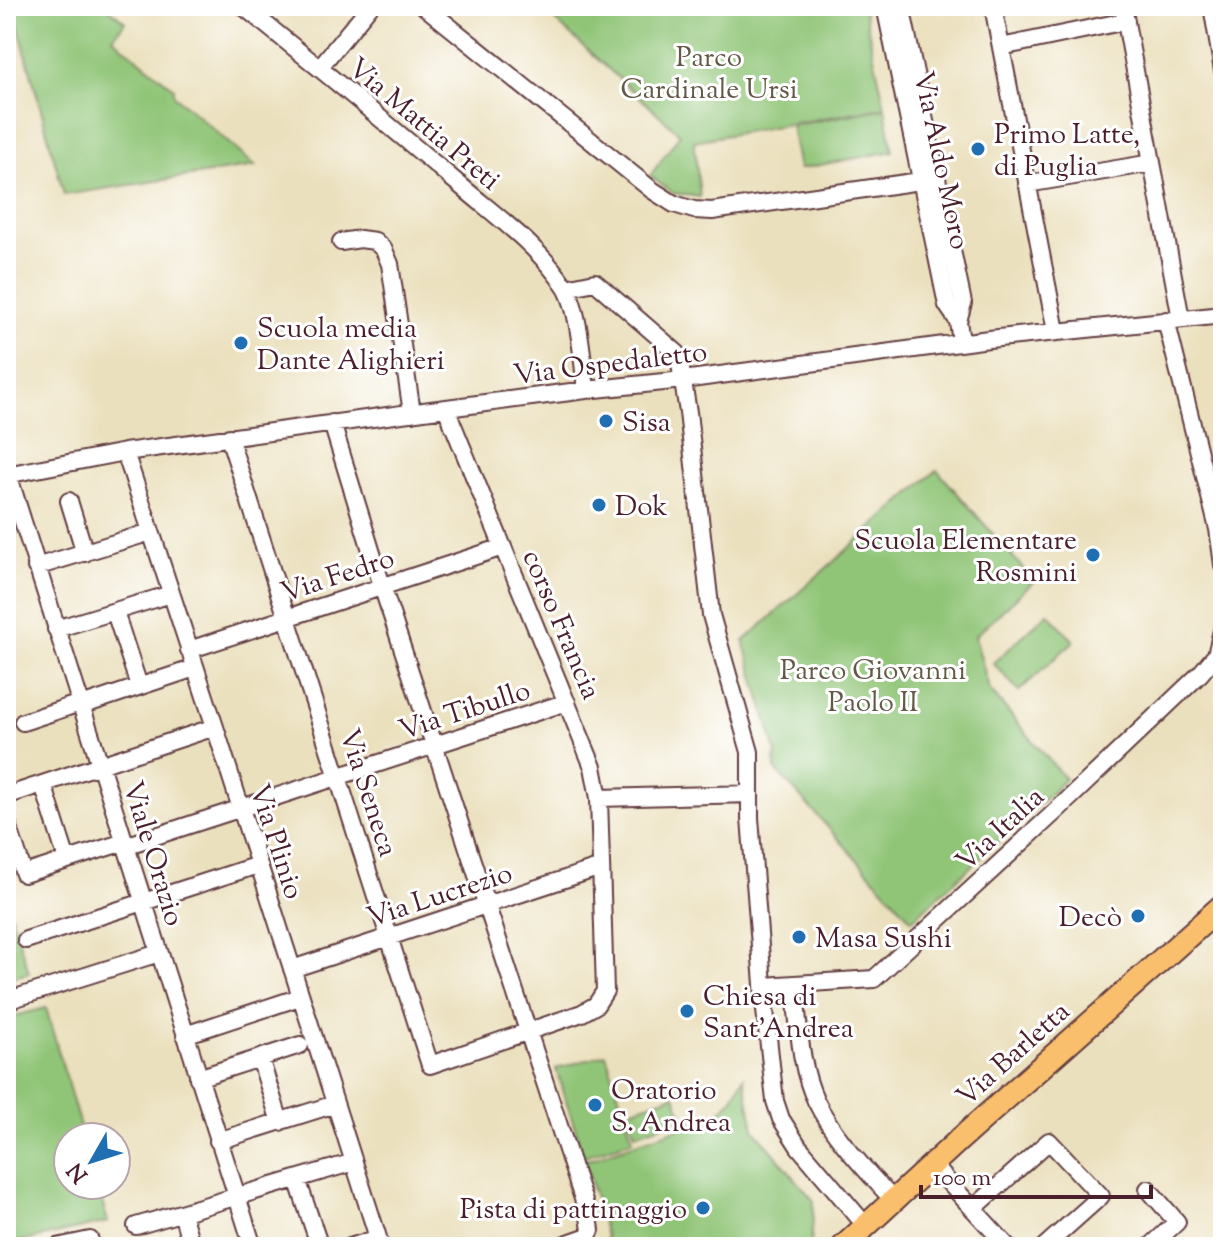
<svg xmlns="http://www.w3.org/2000/svg" width="1229" height="1253" viewBox="0 0 1229 1253" font-family="'Sorts Mill Goudy',serif">
<rect width="100%" height="100%" fill="#fff"/>
<filter id="ink" filterUnits="userSpaceOnUse"><feTurbulence type="fractalNoise" baseFrequency=".0125" numOctaves="2"/><feDisplacementMap in="SourceGraphic" scale="16" xChannelSelector="R" yChannelSelector="G"/><feConvolveMatrix kernelMatrix="1 2 1 2 8 2 1 2 1" color-interpolation-filters="sRGB"/></filter>
<filter id="wash" filterUnits="userSpaceOnUse"><feTurbulence type="fractalNoise" baseFrequency=".006" numOctaves="4" result="noise"/><feDisplacementMap in="SourceGraphic" scale="32" xChannelSelector="R" yChannelSelector="G"/><feGaussianBlur stdDeviation="1.8" result="paint"/><feColorMatrix in="noise" values="0 0 0 0 0 0 0 0 0 0 0 0 0 0 0 0 0 1.4 0 .05"/><feComposite in="paint" operator="in"/></filter>
<g filter="url(#wash)">
<rect width="100%" height="100%" fill="#ebe0bd"/>
<path fill="#90c577" stroke="#6d7251" stroke-width="2" d="M13 6H106L125 22 113 38 174 88V95L255 166 64 195Z
M539 6H863L885 107 694 141 700 197 673 193 650 176 680 134Z
M885 108 893 151 799 169 791 126Z
M937 470 1034 581 975 636 989 689 1065 779 1046 798 912 920 775 769 776 752 744 641Z
M1048 613 1074 641 1019 691 993 663Z
M6 899 29 973 6 979Z
M46 1008 83 1137H68V1185H97L108 1222 6 1245V1018Z
M606 1054 633 1140 584 1156 556 1069Z
M744 1077 754 1129 814 1201 811 1247H609L585 1161 717 1115 733 1098Z
M675 1095 683 1118 635 1134 627 1111Z"/>
</g>
<g filter="url(#ink)">
<g fill="none" stroke-linecap="round" stroke-linejoin="round">
<defs>
<path id="minor" d="M243 6C316 65 389 125 461 186 497 217 540 247 566 288 579 310 583 363 586 390
M424 6 652 190 674 204 694 210 712 211 920 181 936 176
M885 6 947 305 958 321 961 342
M901 6 963 303 958 321
M993 6 1056 331
M1123 6 1181 319
M1212 6 1223 71
M1001 47 1126 21
M319 68 370 6
M1027 184 1152 163
M341 242 360 239 375 241 384 250 390 264 412 413
M566 288 595 282 677 353 679 358 688 412 711 615 750 752V818L765 1010 775 1101 781 1119 799 1147 866 1226
M1166 320 1218 529 1223 565
M332 423 382 586 589 1217 591 1230 588 1236 557 1247
M229 437 430 1065 582 1013 596 1005 605 991 599 798 593 767 446 408
M125 452 215 727 381 1247
M6 468 253 1247
M6 475 125 452 431 410 586 390 683 380 989 339 1223 315
M69 501 85 553
M36 567 151 532
M115 612 139 686
M56 629 171 594
M189 650 503 547
M81 706 195 668
M23 722 80 703
M43 784 67 860
M6 796 215 727
M599 798 750 794
M6 819 24 874 124 842
M125 846 567 702
M26 940 258 865
M292 969 601 867
M794 984C799 1022 799 1066 816 1101 833 1137 867 1171 893 1200
M763 986 874 979 1056 811 1200 674 1216 655 1223 627
M6 1001 159 953
M185 1035 300 997
M260 1058 280 1122
M198 1078 300 1045
M218 1141 335 1104
M932 1164 1008 1247
M297 1179 320 1247
M1148 1189 1177 1222 1151 1246 1152 1247
M973 1209 1049 1141 1101 1196 1044 1247
M182 1213 192 1247
M136 1226 354 1162
M57 1247 90 1240
M350 1247 378 1238"/>
<path id="major" d="M843 1247 959 1140 1223 905"/>
</defs>
<use href="#minor" stroke="#623c41" stroke-width="20"/>
<use href="#major" stroke="#623c41" stroke-width="26"/>
<use href="#minor" stroke="#fff" stroke-width="16"/>
<use href="#major" stroke="#f9bf6d" stroke-width="22"/>
</g>
</g>
<g fill="#1f6fb2" stroke="#fff" stroke-width="3">
<circle cx="978" cy="149" r="8"/>
<circle cx="241" cy="343" r="8"/>
<circle cx="606" cy="421" r="8"/>
<circle cx="599" cy="505" r="8"/>
<circle cx="1093" cy="555" r="8"/>
<circle cx="1138" cy="916" r="8"/>
<circle cx="799" cy="937" r="8"/>
<circle cx="687" cy="1011" r="8"/>
<circle cx="595" cy="1105" r="8"/>
<circle cx="703" cy="1208" r="8"/>
</g>
<g text-anchor="middle" stroke-width="6" stroke-linejoin="round" paint-order="stroke">
<g font-size="28" fill="#625946" stroke="#fff">
<text x="709" y="66">Parco<tspan x="709" dy="32">Cardinale Ursi</tspan></text>
<text x="873" y="679">Parco Giovanni<tspan x="873" dy="32">Paolo II</tspan></text>
</g>
<g font-size="28" fill="#4a1f2b" stroke="#fff">
<text transform="translate(425 123) rotate(40)" y="10">Via Mattia Preti</text>
<text transform="translate(943 160) rotate(78)" y="10">Via Aldo Moro</text>
<text transform="translate(610 362) rotate(-7)" y="10">Via Ospedaletto</text>
<text transform="translate(337 574) rotate(-18)" y="10">Via Fedro</text>
<text transform="translate(563 624) rotate(67)" y="10">corso Francia</text>
<text transform="translate(464 709) rotate(-18)" y="10">Via Tibullo</text>
<text transform="translate(370 792) rotate(72)" y="10">Via Seneca</text>
<text transform="translate(999 828) rotate(-43)" y="10">Via Italia</text>
<text transform="translate(278 841) rotate(72)" y="10">Via Plinio</text>
<text transform="translate(155 853) rotate(73)" y="10">Viale Orazio</text>
<text transform="translate(439 894) rotate(-18)" y="10">Via Lucrezio</text>
<text transform="translate(1012 1053) rotate(-42)" y="10">Via Barletta</text>
</g>
<g font-size="28" fill="#4a1f2b" stroke="#fff" text-anchor="start">
<text x="994" y="143">Primo Latte,<tspan x="994" dy="32">di Puglia</tspan></text>
<text x="257" y="337">Scuola media<tspan x="257" dy="32">Dante Alighieri</tspan></text>
<text x="622" y="431">Sisa</text>
<text x="615" y="515">Dok</text>
<text x="1077" y="549" text-anchor="end">Scuola Elementare<tspan x="1077" dy="32">Rosmini</tspan></text>
<text x="1122" y="926" text-anchor="end">Decò</text>
<text x="815" y="947">Masa Sushi</text>
<text x="703" y="1005">Chiesa di<tspan x="703" dy="32">Sant'Andrea</tspan></text>
<text x="611" y="1099">Oratorio<tspan x="611" dy="32">S. Andrea</tspan></text>
<text x="687" y="1218" text-anchor="end">Pista di pattinaggio</text>
</g>
</g>
<rect width="1229" height="1253" fill="none" stroke="#fff" stroke-width="32"/>
<g transform="translate(92 1161) rotate(231)"><circle r="38" fill="#ffffff" stroke="#b7a5aa" stroke-width="2"/>
<path d="M0-6L14 30L0 20L-14 30Z" fill="#1f6fb2"/>
<text y="-12" font-size="22" font-weight="bold" text-anchor="middle" fill="#4a1f2b">N</text>
</g>
<path d="M921 1185v12h230v-12" fill="none" stroke="#4a1f2b" stroke-width="4"/>
<text x="933" y="1185" font-size="24" fill="#4a1f2b" stroke="#ffffff" stroke-width="6" paint-order="stroke">100 m</text>
</svg>
